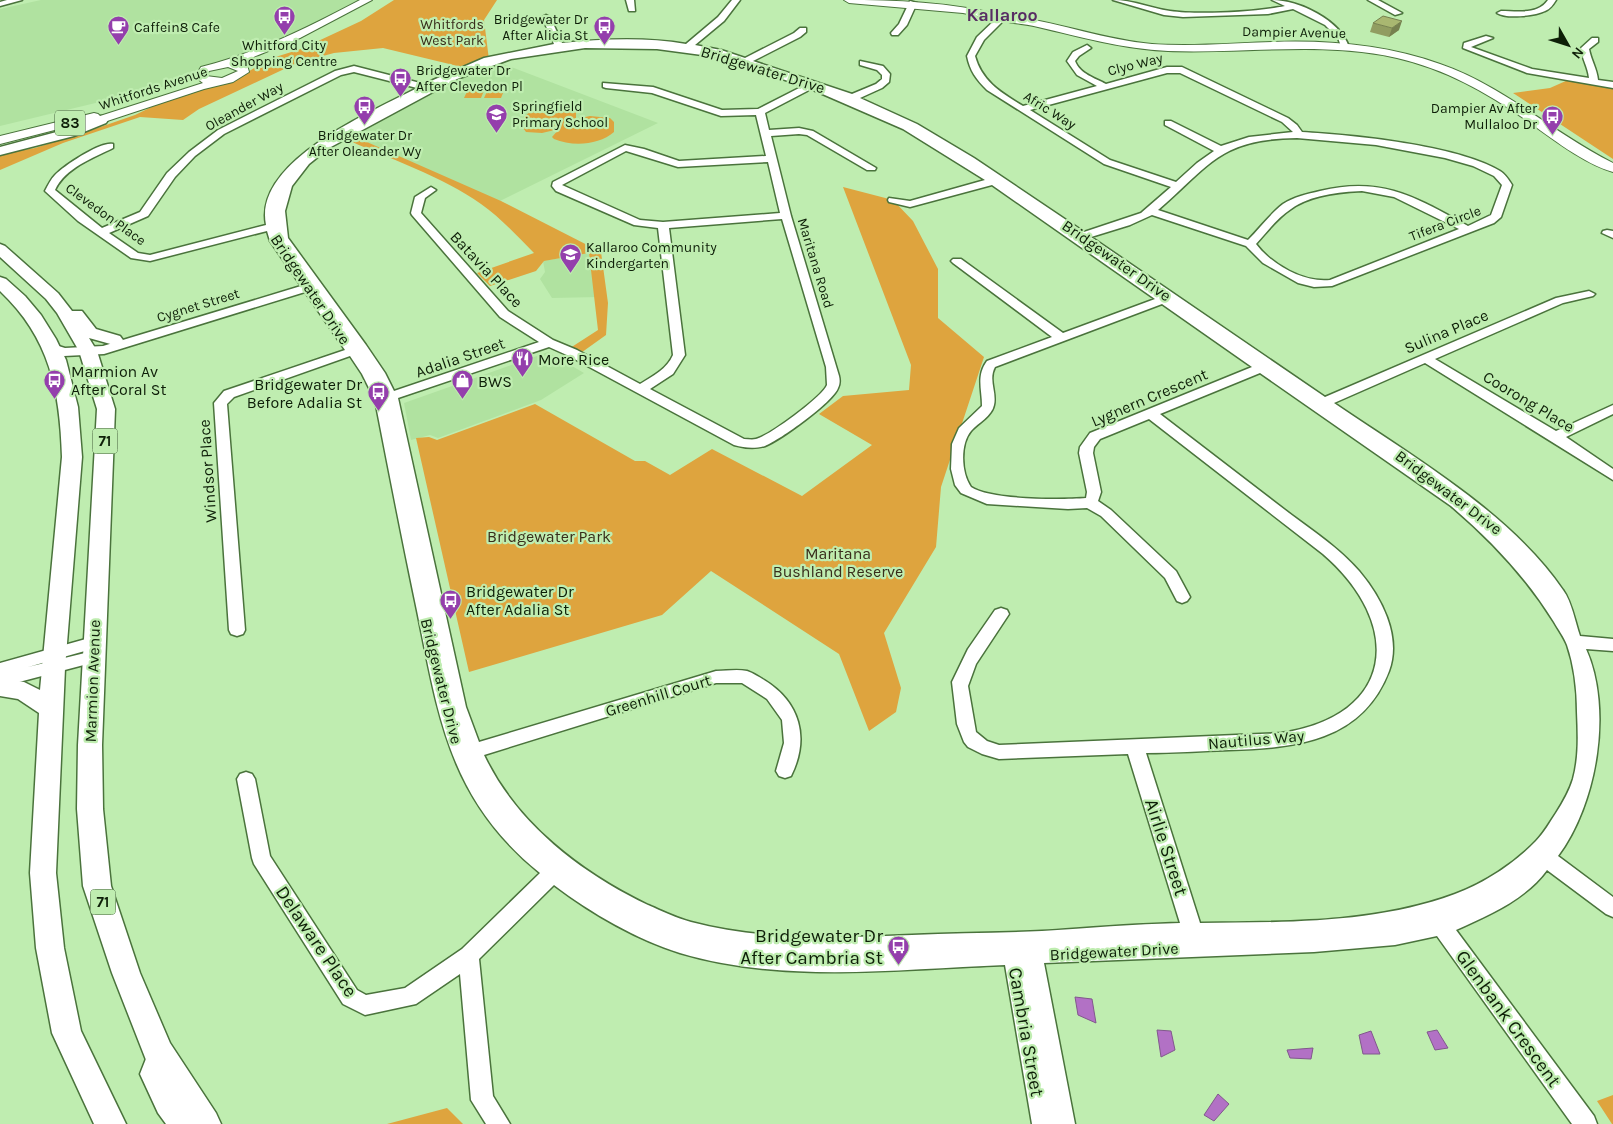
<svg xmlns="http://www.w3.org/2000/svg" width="1613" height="1124" viewBox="0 0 1613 1124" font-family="Karla,sans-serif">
<rect width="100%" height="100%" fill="#bfedb0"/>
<path fill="#b0e2a0" d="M41 0H359L330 17 258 49 162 87 0 126V9Z
M501 63 658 123 498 202 351 135 452 81Z
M589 253 599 297 552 298 540 279 545 272 543 261Z
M548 352 584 373 541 400 438 438 430 435 411 440 404 403Z"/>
<path fill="#dea43e" d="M394 0H497L484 20 489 60 466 68 383 48 334 53 297 63 199 109 183 120 140 117 63 143 0 170V154L35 148 86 132 135 115 174 96 236 79 269 59 301 49 361 21Z
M1568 80 1613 88V159L1513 93 1550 88Z
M471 83H487L481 98H464Z
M491 83H507L501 98H484Z
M562 106 576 110V119L590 116 610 118 614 122V132C599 145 573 147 554 139L552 137 559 129 542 133 526 132 521 125C524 108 547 106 562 106Z
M351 135 501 201 601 252 608 303 606 335 578 355 567 350 598 330 589 253 544 261 536 271 490 286 477 273 534 253C517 236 501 218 481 204 444 177 385 157 343 138Z
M843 187 893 200 913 221 938 269V318L984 357 941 487 936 547 884 633 901 688 896 712 869 731 839 654 711 571 662 615 469 672 416 438 429 437 437 440 535 404 635 461H645L670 475 712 449 802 496 872 445 819 414 843 396 909 390 911 365Z
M1613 1095V1124H1612L1597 1101Z
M447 1108 463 1124H387Z"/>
<path fill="#b271c5" stroke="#81588c" d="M1075 997 1092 999 1096 1023 1078 1015Z
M1157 1030 1171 1031 1175 1050 1161 1057Z
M1437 1030 1448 1048 1435 1050 1427 1032Z
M1371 1031 1380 1054H1363L1359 1035Z
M1313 1048 1311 1059 1290 1058 1287 1050Z
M1218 1094 1229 1104 1214 1121 1204 1115Z"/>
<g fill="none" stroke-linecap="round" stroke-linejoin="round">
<defs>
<path id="minor" d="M7 0H22L0 6V2Z
M626 0H634L635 11H629Z
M732 0H740L724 21 695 45 721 50 745 58 794 33 800 28H806V32L800 37 753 61 852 94 876 84 882 79V75L877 70 860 65V61L883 66 890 74 889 82 882 88 860 98 917 124 974 158 1084 232 1141 213 1171 187 1104 164 987 90C976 79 970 71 967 56L977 37 998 17 1005 19 984 40 975 56C982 82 1002 93 1023 106L1097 86 1077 75 1067 61 1073 52 1087 45 1091 48 1079 56 1075 61C1080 74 1095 78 1106 84L1167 67H1182L1288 118 1297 125 1302 132C1353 135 1457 145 1500 171 1505 174 1509 180 1512 185L1501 217 1494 223 1332 286 1314 287 1298 283 1263 263 1246 246 1152 215 1130 225 1091 237 1325 397 1556 298 1589 291 1595 294 1593 296 1563 303 1435 359 1556 431 1613 405V414L1566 437 1613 469V480L1425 363 1334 403C1410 455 1511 513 1563 590 1572 602 1575 622 1580 636L1613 639V651L1586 649C1613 709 1597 804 1558 856L1613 897V917L1606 914 1547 870C1525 900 1489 915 1456 930L1594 1116 1597 1124H1572L1437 936 1395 945 1314 952 1044 963 1075 1124H1032L1005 965C898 969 784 984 680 953 636 939 591 913 554 885L479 959 493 1096 510 1124H486L471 1100 460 974 416 1004 365 1015 343 1004 254 864 252 858 237 779 240 774 246 772 252 774 255 779 270 856 357 990 366 995 405 988 462 949 540 873C446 797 438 711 415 601 401 534 388 467 375 400L362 374 350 356 234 397 227 404 245 630 243 634 237 636 231 634 229 630 214 403 224 391 345 350 305 292 104 354 64 356 48 351 46 348 48 345 52 344 65 348 103 346 301 286 270 241 267 231 150 261 131 258 78 221 45 191C48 185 51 179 55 175 65 165 101 141 113 144V148C93 158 65 168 55 190L102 228 140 212 167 173 189 152 218 130 335 71 354 66 424 84 484 58 554 44 542 17 546 15 550 17 562 43C602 39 646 37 686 44L718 17ZM585 48 657 49 717 57 803 86 758 109 722 110 653 87 603 83V87L606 88 652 93 721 116 756 115 766 156 679 161 644 149 625 145 553 182 552 186 556 191 634 225 658 228 673 355C667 369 653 376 640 384L577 350 553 340 508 311 421 213 425 198 436 190 431 187 415 197 411 213 412 215 500 317 539 342 394 391 385 373 366 345 288 238 285 211 292 186 309 164 329 148 457 79 511 59ZM354 72 417 88C372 112 253 161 266 225L150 255 138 253 109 233 148 216 175 177 195 156 224 134 341 75ZM1167 73H1180L1282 122 1293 132 1249 137 1221 146 1171 121H1165V125L1214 151 1197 163 1176 182 1110 160 1030 110ZM811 89 903 129 985 180 910 201 889 198 888 200 889 202 910 207 992 185 1155 299 1063 333 961 259H953L951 261 953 263 1052 337 987 361C976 376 982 389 982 406L959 428 952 444 951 469 955 485 961 493 987 504 1068 509 1087 508 1101 516 1165 578 1177 601 1182 603 1187 601 1190 597 1176 571 1111 510 1098 501 1101 492 1093 453 1094 447 1100 439 1149 419 1323 554C1404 624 1396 716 1281 733L999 745 987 741 976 732 968 686 976 664 1009 614 1007 610 1001 608 995 610 968 649 952 682 957 724 964 742 968 747 982 754 999 759 1128 754 1180 923C1134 924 1088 928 1042 931 999 933 955 933 912 935 839 938 762 941 691 922 676 918 662 911 648 905 581 873 516 823 484 755L716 683H742L767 699 782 720 784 743 776 771 779 776 785 778 791 776C810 738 800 702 764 680 759 677 753 673 747 671 737 669 726 671 716 671L479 742 466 707 398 398 549 347 569 356 734 445C745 448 754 449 765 446 780 440 833 402 838 388 840 384 840 380 839 376L791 216 771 136 799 134 807 135 867 170H875L876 168 813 131 799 128 769 130 765 113ZM1297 138 1376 145 1445 158 1473 166 1494 176 1502 185 1491 215 1468 226C1415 197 1382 176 1320 191 1307 194 1294 197 1283 204 1270 214 1260 228 1248 240L1158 210C1211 164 1220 139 1297 138ZM626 151 678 167 768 162 780 213 663 222 640 220 562 185ZM1362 191 1394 197 1459 229 1330 280C1304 283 1272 265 1256 244 1267 232 1277 218 1291 209 1310 195 1339 192 1362 191ZM782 219 826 367 827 385C822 397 769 436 756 439 752 440 748 439 744 439L650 389 673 374 685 355 669 228ZM1162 304 1252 367 1090 433 1080 447 1079 453 1087 492 1086 498C1060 500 990 500 971 487 961 473 960 444 971 431 978 423 992 416 994 405 997 392 988 380 995 367ZM1260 373 1451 506C1491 540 1526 577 1554 622 1558 629 1564 637 1567 645 1574 665 1577 690 1577 712 1578 735 1579 757 1573 779 1569 792 1563 802 1556 813 1550 822 1544 833 1536 841 1514 864 1484 883 1455 894 1374 924 1284 922 1200 923L1146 753C1173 753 1201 751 1229 750 1295 748 1362 742 1389 671 1402 636 1381 597 1359 571 1339 548 1313 531 1289 513 1246 480 1203 447 1160 414Z
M1113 0C1133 0 1150 8 1170 11 1199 15 1255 12 1285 6L1272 0C1299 0 1340 20 1349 47L1342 49 1338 38 1325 25 1293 9 1268 14 1183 17 1164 15Z
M1368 0H1378L1402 13 1395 15Z
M1548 0H1556C1553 5 1550 9 1545 11 1535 16 1506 19 1497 13L1501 11C1517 11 1538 15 1548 0Z
M910 1 917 3 907 25 898 35H892L891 33 899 24Z
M1486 36 1493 38 1471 47 1532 69 1589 78C1588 67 1582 59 1581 48L1592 38H1598V42L1589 49C1591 60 1597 69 1598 80L1613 82V88L1527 73 1463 48 1464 43Z
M1607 230 1613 231V238L1602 233 1603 231Z
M93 637 99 639 101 643 99 647 28 667 93 651 99 653 101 657 99 661 0 687V663Z
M159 1043 167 1046 170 1054 162 1073 190 1124H166L158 1113 140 1074 151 1046Z"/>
<path id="major" d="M360 0H372L300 38 239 63 247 65 249 72 233 82 204 89 86 128H78L76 126 78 124 0 144V136L94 113 98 114 100 116 203 83 195 77 201 67C257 53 309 27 360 0ZM228 67 238 71 222 78 206 76 209 71Z
M844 0C896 0 950 2 1001 15L1002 17 997 20 963 13 849 3Z
M1008 16C1057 21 1103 40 1152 44 1192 47 1233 43 1273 42 1329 40 1387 45 1440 64 1504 86 1553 133 1613 163V172C1584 164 1550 137 1526 120 1486 92 1445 69 1397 58 1321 41 1245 54 1168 51 1123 49 1081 37 1038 27 1027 24 1015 24 1004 21V17Z"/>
<path id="highway" d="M101 116 106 117 108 120 106 123 74 136 0 155V147L64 130Z
M0 244 5 246 58 293 72 311H82L96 329 120 336 123 340 120 344 114 345 89 338 97 351 115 409 102 745 103 809 111 886 140 973 170 1043 216 1113 221 1124H187L148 1065 112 973 83 886 77 809 78 745 97 409 79 351 57 313 46 299 0 257Z
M0 277 6 279 25 296 41 315 56 339 66 360 78 407 82 457 65 668 56 873 64 948 81 1031 126 1124H94L52 1033 36 948 30 873 39 713 18 699 0 696V678L24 682 40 690 62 457C60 391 50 338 0 291Z"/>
</defs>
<use href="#minor" stroke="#4a733c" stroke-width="3"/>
<use href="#major" stroke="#4a733c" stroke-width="2"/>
<use href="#highway" stroke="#4a733c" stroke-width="3"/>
<use href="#minor" fill="#fff" fill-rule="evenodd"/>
<use href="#major" fill="#fff" fill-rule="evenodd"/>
<use href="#highway" fill="#fff" fill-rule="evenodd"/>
</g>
<path fill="#919d61" d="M1373 23 1399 30 1389 37 1370 32Z"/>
<path fill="#76804f" d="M1402 21 1399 30 1389 37 1392 28Z"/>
<path fill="#a9b771" stroke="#76804f" d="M1383 16 1402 21 1392 28 1373 23Z"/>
<defs>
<symbol id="bus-pin" viewBox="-11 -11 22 30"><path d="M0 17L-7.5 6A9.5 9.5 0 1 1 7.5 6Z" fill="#943fac" stroke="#bfedb0"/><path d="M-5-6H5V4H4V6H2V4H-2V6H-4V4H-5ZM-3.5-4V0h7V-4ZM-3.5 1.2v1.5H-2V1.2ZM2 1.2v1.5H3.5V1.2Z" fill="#fff"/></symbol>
<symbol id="cafe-pin" viewBox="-11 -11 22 30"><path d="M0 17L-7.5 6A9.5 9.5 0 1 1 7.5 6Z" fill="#943fac" stroke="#bfedb0"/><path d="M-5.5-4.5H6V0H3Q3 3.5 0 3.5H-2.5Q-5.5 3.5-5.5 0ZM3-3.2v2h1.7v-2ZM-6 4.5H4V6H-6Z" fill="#fff"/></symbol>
<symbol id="school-pin" viewBox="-11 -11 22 30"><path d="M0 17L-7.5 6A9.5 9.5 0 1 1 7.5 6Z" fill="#943fac" stroke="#bfedb0"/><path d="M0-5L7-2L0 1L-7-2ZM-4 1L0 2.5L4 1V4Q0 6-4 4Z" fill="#fff"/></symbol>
<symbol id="restaurant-pin" viewBox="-11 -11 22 30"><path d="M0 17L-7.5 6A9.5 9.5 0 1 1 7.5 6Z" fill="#943fac" stroke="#bfedb0"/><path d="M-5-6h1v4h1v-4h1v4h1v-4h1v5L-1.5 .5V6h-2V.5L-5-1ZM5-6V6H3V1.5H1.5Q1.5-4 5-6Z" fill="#fff"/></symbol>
<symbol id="shop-pin" viewBox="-11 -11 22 30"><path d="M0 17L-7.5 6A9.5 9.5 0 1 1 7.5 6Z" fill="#943fac" stroke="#bfedb0"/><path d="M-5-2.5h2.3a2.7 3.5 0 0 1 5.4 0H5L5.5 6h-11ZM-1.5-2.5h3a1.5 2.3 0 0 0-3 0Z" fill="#fff"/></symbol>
</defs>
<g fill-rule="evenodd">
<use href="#bus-pin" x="272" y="4" width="25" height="34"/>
<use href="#cafe-pin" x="106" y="14" width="25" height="34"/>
<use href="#bus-pin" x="592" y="14" width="25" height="34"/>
<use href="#bus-pin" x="388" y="66" width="25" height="34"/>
<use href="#bus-pin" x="352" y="94" width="25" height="34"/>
<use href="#school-pin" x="484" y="102" width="25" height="34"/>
<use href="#bus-pin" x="1540" y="104" width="25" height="34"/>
<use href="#school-pin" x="558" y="242" width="25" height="34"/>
<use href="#restaurant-pin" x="510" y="346" width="25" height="34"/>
<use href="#bus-pin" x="42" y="368" width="25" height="34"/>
<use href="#shop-pin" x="450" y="368" width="25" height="34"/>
<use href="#bus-pin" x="366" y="380" width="25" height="34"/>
<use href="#bus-pin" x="438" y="588" width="25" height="34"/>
<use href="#bus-pin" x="886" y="934" width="25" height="34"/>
</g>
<g text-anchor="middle" stroke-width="4.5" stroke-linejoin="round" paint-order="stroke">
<g font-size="14" fill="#0e1f08" stroke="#bfedb0" text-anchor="start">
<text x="588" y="24" text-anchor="end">Bridgewater Dr<tspan x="588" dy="16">After Alicia St</tspan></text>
<text x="134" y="32">Caffein8 Cafe</text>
<text x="284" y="50" text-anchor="middle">Whitford City<tspan x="284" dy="16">Shopping Centre</tspan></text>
<text x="416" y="75">Bridgewater Dr<tspan x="416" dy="16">After Clevedon Pl</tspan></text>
<text x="512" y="111">Springfield<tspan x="512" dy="16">Primary School</tspan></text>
<text x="1537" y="113" text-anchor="end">Dampier Av After<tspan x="1537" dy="16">Mullaloo Dr</tspan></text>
<text x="365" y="140" text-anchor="middle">Bridgewater Dr<tspan x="365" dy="16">After Oleander Wy</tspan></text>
<text x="586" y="252">Kallaroo Community<tspan x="586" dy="16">Kindergarten</tspan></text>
</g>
<g font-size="14" fill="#392d1b" stroke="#bfedb0">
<text x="452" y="29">Whitfords<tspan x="452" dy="16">West Park</tspan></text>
</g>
<g font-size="14" fill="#0e1f08" stroke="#bfedb0">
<text transform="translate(1294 32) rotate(1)" y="5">Dampier Avenue</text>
<text transform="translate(1135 64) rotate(-14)" y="5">Clyo Way</text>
<text transform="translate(153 88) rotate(-18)" y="5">Whitfords Avenue</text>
<text transform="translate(244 106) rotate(-29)" y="5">Oleander Way</text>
<text transform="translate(1050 110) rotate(32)" y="5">Afric Way</text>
<text transform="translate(106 214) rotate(36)" y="5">Clevedon Place</text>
<text transform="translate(1445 223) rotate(-21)" y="5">Tifera Circle</text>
<text transform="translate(816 263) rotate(73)" y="5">Maritana Road</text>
<text transform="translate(198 305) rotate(-17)" y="5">Cygnet Street</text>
</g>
<g fill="#bfedb0" stroke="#435d3a" stroke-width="1">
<rect x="55" y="110.5" width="30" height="25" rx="4"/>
<rect x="92.5" y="428.5" width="25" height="25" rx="4"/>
<rect x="90.5" y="889.5" width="25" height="25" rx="4"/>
</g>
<g font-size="15" font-weight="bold" fill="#0e1f08">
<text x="70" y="128">83</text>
<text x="105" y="446">71</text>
<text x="103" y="907">71</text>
</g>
<g font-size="16" fill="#0e1f08" stroke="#bfedb0">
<text transform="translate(763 69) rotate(17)" y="6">Bridgewater Drive</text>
<text transform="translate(1117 260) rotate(35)" y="6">Bridgewater Drive</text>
<text transform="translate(487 269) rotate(47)" y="6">Batavia Place</text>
<text transform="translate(311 289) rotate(56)" y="6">Bridgewater Drive</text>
<text transform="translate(1446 331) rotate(-23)" y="6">Sulina Place</text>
<text transform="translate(460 357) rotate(-19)" y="6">Adalia Street</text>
<text transform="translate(1149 397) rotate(-23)" y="6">Lygnern Crescent</text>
<text transform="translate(1529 401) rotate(31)" y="6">Coorong Place</text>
<text transform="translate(207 471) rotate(-94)" y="6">Windsor Place</text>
<text transform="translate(1449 492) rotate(37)" y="6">Bridgewater Drive</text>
<text transform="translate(92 681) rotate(-88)" y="6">Marmion Avenue</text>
<text transform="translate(442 681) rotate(76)" y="6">Bridgewater Drive</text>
<text transform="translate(658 695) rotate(-17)" y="6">Greenhill Court</text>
<text transform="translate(1256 739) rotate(-5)" y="6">Nautilus Way</text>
<text transform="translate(1114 951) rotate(-3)" y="6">Bridgewater Drive</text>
</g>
<g font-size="16" fill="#0e1f08" stroke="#bfedb0" text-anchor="start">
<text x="538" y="365">More Rice</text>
<text x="71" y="377">Marmion Av<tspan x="71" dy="18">After Coral St</tspan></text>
<text x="478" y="387">BWS</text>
<text x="362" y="390" text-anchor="end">Bridgewater Dr<tspan x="362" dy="18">Before Adalia St</tspan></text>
<text x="466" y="597">Bridgewater Dr<tspan x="466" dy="18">After Adalia St</tspan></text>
</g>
<g font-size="16" fill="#392d1b" stroke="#bfedb0">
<text x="549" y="542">Bridgewater Park</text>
<text x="838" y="559">Maritana<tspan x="838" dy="18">Bushland Reserve</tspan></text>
</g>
<g font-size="18" font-weight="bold" fill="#572d63" stroke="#bfedb0">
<text x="1002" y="21">Kallaroo</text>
</g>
<g font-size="19" fill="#0e1f08" stroke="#bfedb0">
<text transform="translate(1167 847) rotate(72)" y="7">Airlie Street</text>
<text transform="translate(317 941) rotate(56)" y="7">Delaware Place</text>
<text transform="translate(1509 1018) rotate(54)" y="7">Glenbank Crescent</text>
<text transform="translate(1027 1032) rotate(80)" y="7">Cambria Street</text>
</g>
<g font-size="19" fill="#0e1f08" stroke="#bfedb0" text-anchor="end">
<text x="883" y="942">Bridgewater Dr<tspan x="883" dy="22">After Cambria St</tspan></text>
</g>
</g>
<g transform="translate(1568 45) rotate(129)" stroke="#bfedb0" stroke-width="4" paint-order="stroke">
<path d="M0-4L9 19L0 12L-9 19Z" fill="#0e1f08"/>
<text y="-8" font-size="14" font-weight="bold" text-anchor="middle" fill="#0e1f08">N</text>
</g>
</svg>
